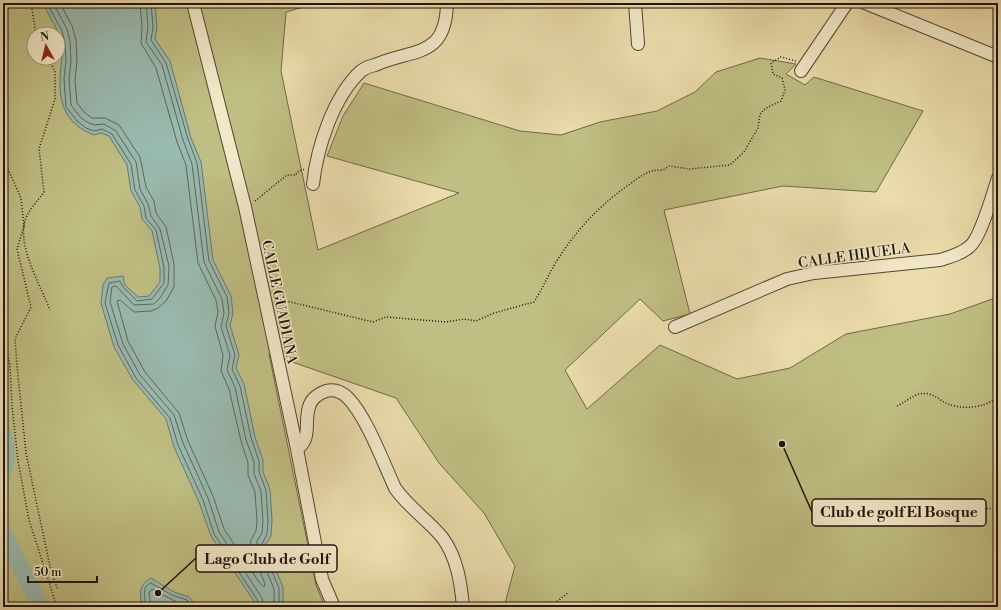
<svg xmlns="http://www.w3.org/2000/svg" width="1001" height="610" viewBox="0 0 1001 610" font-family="'Libre Bodoni',serif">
<rect width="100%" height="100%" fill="#ebdcab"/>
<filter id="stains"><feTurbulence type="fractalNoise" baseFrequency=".005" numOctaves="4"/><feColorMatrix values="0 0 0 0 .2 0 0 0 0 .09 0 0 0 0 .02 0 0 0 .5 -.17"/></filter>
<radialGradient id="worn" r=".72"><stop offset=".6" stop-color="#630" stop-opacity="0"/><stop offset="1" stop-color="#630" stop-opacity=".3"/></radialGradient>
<path fill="#bfbe83" stroke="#6e6948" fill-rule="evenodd" d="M3 3H318L286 12 281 71 318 250 459 193 327 156 343 116 364 83 520 131 561 135 600 122 657 111 695 92 716 72 760 58 796 64 786 74 805 85 814 77 923 111 876 192 783 186 664 210 690 314 663 321 640 299 565 370 587 409 660 345 737 379 790 368 846 334 950 314 998 297V607H504L515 566 484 513 439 463 396 398 269 354 316 585 325 607H3ZM34 34H58V58H34Z"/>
<path fill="#99baaf" stroke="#68786e" d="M44 3H155L157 28 155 39 170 61 191 138 201 162 213 260 231 296 233 313 230 325 239 355 236 368 244 384 255 437 263 460V472L270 489 272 520 271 536 265 545 283 587V607H256L255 603 211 536 199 502 174 447 166 419 133 380 114 347 101 303 103 285 107 278 123 276 125 285 138 297 149 296 160 282V268L152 231 142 219 140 207 131 191 127 165 109 136 101 133 94 135C68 125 59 107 60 79 60 67 64 55 61 42 59 28 47 16 44 3Z
M151 578 174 592 189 597 197 607H142C140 594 138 585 151 578Z"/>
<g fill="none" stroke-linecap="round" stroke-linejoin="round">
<path stroke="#5c675e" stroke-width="1" d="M47 3 62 31 65 42 66 61 64 79 66 107 77 121 86 128 94 131 102 129 112 134 131 164 135 190 144 206 146 218 156 230 164 267V283L152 299 137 301 123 287 120 281 109 283 105 303 118 345 136 378 170 418 178 445 203 500 214 534 258 601 259 607
M53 3 67 29 70 41 71 61 69 79 71 105 81 118 89 123 94 125 104 124 116 131 136 162 140 189 148 204 151 216 160 229 169 266 168 285 160 298 154 304 134 305 116 286 112 287 110 302 123 344 140 375 174 415 183 443 208 498 219 532 262 598 264 607
M60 3 72 26 76 40 77 61 75 80 77 103 85 113 92 118H105L119 125 140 157 146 187 154 201 156 213 166 227 174 264V287L166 301 158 308 151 311 134 312 120 300 117 301 128 341 145 372 179 413 188 441 213 496 224 529 259 582 264 587 265 584 250 546 251 540 256 531 257 521 255 492 248 475V463L241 441 229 389 221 371 223 355 215 326 218 312 216 300 198 263 186 165 177 142 156 68 141 43 142 27 140 3
M146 3 148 27 146 42 162 65 183 140 192 164 204 262 222 299 224 313 221 327 230 355 227 370 235 387 246 440 254 462V474L261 491 263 521 262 533 257 541V547L274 589V607
M151 3 153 27 151 40 166 63 188 139 197 163 209 261 227 297 229 313 226 326 235 355 232 369 240 386 251 438 259 461V472L266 490 268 521 267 534 261 546 279 588V607
M146 607C145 598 141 587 151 583L172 595 187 600 192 607
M151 607 149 593 152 589 186 607"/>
<path stroke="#99baaf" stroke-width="17" d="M3 432C7 445 7 460 3 473
M3 532 41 607"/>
<defs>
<path id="minor" d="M193 3 245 207 297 449 322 579 334 607
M635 3 638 44
M865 3 998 57
M801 71 847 3
M313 184C317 148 333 97 361 71 365 68 370 66 375 65 413 48 446 59 447 3
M675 327 787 279 814 273 940 260C950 257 961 254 969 247 980 240 993 193 998 178
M297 449C312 439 304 422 309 407 311 399 318 394 326 391 334 389 342 392 348 398 366 416 384 464 395 488 408 507 427 519 442 537 457 557 461 583 463 607"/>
</defs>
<use href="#minor" stroke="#514634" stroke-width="14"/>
<path stroke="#1e140c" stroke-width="1.5" stroke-dasharray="1 2" stroke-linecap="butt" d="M31 3 36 34
M48 58 55 71V99L39 149 44 192C37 202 25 213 24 226 20 251 41 287 50 310
M3 158 21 198 24 226 17 249 31 307 15 339 17 366 26 453 51 571 57 588
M255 201 287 175H296L297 172 305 169
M274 298 373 322 386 317 446 322 464 319 476 321 494 313 534 302C543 288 549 273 558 259 577 229 601 204 630 184 641 176 649 169 663 170L669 166 690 169 730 165 744 152 758 128 760 114 766 108 781 101 785 90 782 78 773 74 771 63 781 57 796 61
M3 334 10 365 12 406 18 461 29 520 57 607
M897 406C904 403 912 396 919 394 933 391 938 400 948 404 965 410 984 408 998 397
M913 517 934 518 960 510 998 508
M130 606V607
M221 606 222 607
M550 607 569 592"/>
<use href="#minor" stroke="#f2e8c8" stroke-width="12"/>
</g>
<g text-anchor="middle" stroke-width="3" stroke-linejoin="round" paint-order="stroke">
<g font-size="14" fill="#1e140c" stroke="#f2e8c8">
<text transform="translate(854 255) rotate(-8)" y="5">CALLE HIJUELA</text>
<text transform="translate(280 302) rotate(78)" y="5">CALLE GUADIANA</text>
</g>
</g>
<path fill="none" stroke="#1e140c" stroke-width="1.5" d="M782 444L812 512M158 593L196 558"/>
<g fill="#1e140c" stroke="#f2e8c8" stroke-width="1.5">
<circle cx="782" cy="444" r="4"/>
<circle cx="158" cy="593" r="4"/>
</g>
<g fill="#f2e8c8" stroke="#1e140c" stroke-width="1.5">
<rect x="812" y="499" width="174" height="27" rx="4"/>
<rect x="196" y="545" width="141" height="27" rx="4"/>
</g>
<g font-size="15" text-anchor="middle" font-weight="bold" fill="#1e140c">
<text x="899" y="517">Club de golf El Bosque</text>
<text x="267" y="564">Lago Club de Golf</text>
</g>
<rect width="1001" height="610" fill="none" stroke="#ebdcab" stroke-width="16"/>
<rect x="4" y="4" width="993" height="602" fill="none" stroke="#1e140c" stroke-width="2"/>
<rect x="8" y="8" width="985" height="594" fill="none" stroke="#1e140c"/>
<g transform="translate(46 46) rotate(352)"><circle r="19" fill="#f2e8c8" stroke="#9d937d"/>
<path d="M0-3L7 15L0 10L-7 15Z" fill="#8f2418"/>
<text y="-6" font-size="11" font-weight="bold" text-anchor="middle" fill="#1e140c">N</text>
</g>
<path d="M28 576v6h69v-6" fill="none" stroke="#1e140c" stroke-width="2"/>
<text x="34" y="576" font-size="12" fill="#1e140c" stroke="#f2e8c8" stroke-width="3" paint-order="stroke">50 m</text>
<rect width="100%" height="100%" filter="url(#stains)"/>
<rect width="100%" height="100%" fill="url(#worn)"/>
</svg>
